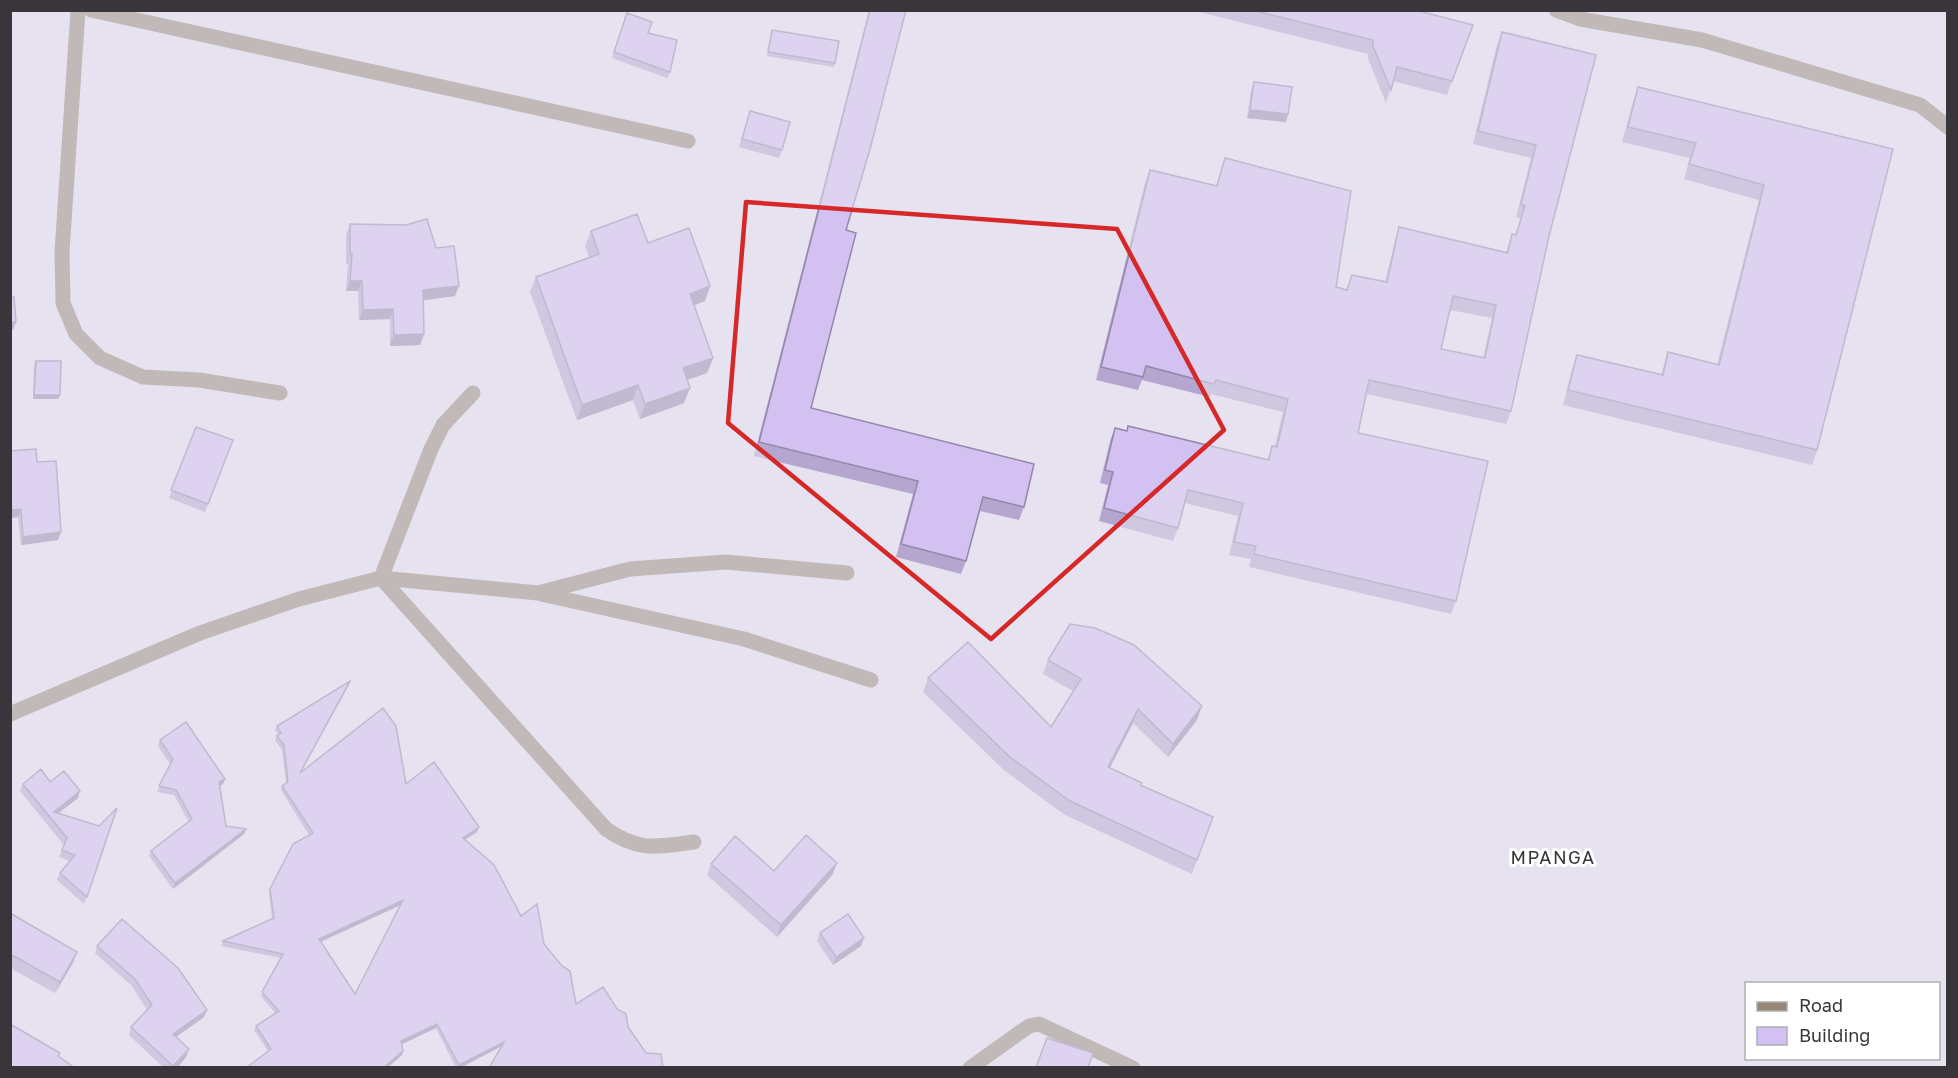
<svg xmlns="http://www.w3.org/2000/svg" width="1958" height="1078" viewBox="0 0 1958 1078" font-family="'Golos Text',sans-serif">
<rect width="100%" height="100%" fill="#e6e2ef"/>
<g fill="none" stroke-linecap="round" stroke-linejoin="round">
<path stroke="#968776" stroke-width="15" d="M78 10 62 252 63 303 76 334 100 358 143 377 199 380 280 393
M91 10 688 141
M1556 10 1580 19 1702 40 1920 105 1948 127
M381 578 606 829C639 852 656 847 694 842
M381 578 431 449 443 425 473 393
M541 594 744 639 871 680
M10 714 200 633 299 599 381 578 538 593 630 569 726 562 847 573
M970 1068 1029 1026 1039 1024 1133 1068"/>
</g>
<path fill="#b5a6d0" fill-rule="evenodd" d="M869 10H906L846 230 811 408 1024 507 1019 520 980 511 966 561 961 574 896 557 913 494 754 456Z
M1191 10H1415L1473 25 1447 95 1393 81 1386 103 1368 59V54Z
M627 13 648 33 670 72 667 78 612 58Z
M772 30 835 63 834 67 767 56Z
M1502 32 1596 55 1549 236 1511 411 1506 424 1366 394 1358 433 1456 601 1451 614 1249 567 1251 559 1229 555 1238 516 1185 503 1178 528 1173 541 1099 521 1108 485 1100 483 1110 441 1115 428 1267 460 1272 446H1275L1283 412 1211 394 1210 397 1142 380 1138 390 1096 380 1145 183 1150 170 1216 186 1225 158 1336 287 1347 290 1385 282 1395 241 1399 227 1506 252 1512 234 1516 235 1521 219 1516 217 1531 158 1473 144 1497 45ZM1450 310 1492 318 1483 358 1441 349Z
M1254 82 1288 114 1286 122 1247 118 1251 90Z
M1638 87 1893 149 1817 450 1812 465 1563 405 1572 370 1577 355 1661 375 1668 352 1717 365 1759 200 1684 179 1690 158 1622 142 1633 102Z
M750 111 782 150 779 158 739 147Z
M350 224 436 248 455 296 423 300 424 334 420 345 390 346V319L359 320 358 291H346L348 265 346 264V235Z
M591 231 648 243 710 286 705 301 694 305 713 358 707 373 687 380 684 403 640 419 633 400 577 420 530 292 536 277 589 257 585 246Z
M36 361 58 399H33L34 365Z
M196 427 233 440 205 512 169 498Z
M10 451 37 462 58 540 21 545 18 517 10 518Z
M1048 660 1197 720 1168 757 1133 723 1110 768 1141 785 1213 817 1192 874 1065 815 1005 771 923 692 928 678 1051 727 1073 691 1043 674Z
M350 681 301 771 406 784 477 832 465 839 521 916 544 944 576 1004 617 1009 501 1046 460 1068H456L436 1028 402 1044V1055L387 1068H246L268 1051 254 1030 256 1026 275 1013 261 996 281 958 221 946 223 941 272 919 269 893 270 889 309 835 281 790 282 786 286 783 282 750 275 740 277 736 278 735 275 730 277 726ZM400 905 355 994 321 942Z
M160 740 225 779 223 784 220 786 226 826 246 829 244 834 173 889 149 856 151 851 189 822 174 795 157 792 170 764 158 746Z
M50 782 78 798 58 813 99 826 117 808 84 904 57 880 60 873 70 861 59 857 64 845 20 791 23 784Z
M711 864 774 871 833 874 777 937 707 875Z
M10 913 73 963 55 993 10 968Z
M820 933 861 946 833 965 817 941Z
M97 946 207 1010 204 1017 176 1037 186 1057 177 1068H164L129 1035 131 1027 147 1010 132 986 95 953Z"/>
<path fill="#9487a9" d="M1250 110 1288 114 1286 122 1247 118Z
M350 281H362L358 291H346Z
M459 286 455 296 419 301 423 290Z
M710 286 705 301 684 309 690 294Z
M393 309 390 319 359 320 363 310Z
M10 322H16L13 330H10Z
M424 334 420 345 390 346 394 335Z
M713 358 707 373 678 383 683 368Z
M638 385 633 400 577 420 582 405Z
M690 388 684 403 640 419 645 404Z
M34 395H60L58 399H33Z
M21 509 18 517 10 518 12 510Z
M61 532 58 540 21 545 23 537Z
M350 681 349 685 298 777 300 773Z
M1202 706 1197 720 1168 757 1173 744Z
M1138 709 1133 723 1103 780 1108 767Z
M225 779 223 784 217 787 219 782Z
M80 791 78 798 51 819 54 812Z
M479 827 477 832 461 842 463 838Z
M246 829 244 834 173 889 175 883Z
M837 863 833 874 777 937 781 925Z
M403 900 401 905 317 943 319 939Z
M864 938 861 946 833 965 836 957Z
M77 952 73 963 55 993 60 982Z
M207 1010 204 1017 170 1041 173 1034Z
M437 1024 436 1028 400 1045 401 1041Z
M504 1042 502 1046 460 1068H458L459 1065Z
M189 1049 186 1057 177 1068H173Z
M403 1051 402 1055 387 1068H383Z"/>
<path fill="#d3c1f2" stroke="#9487a9" stroke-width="1.5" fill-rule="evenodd" d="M870 10H906L870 149 846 230 856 233 811 408 1034 464 1024 507 983 497 966 561 901 544 918 481 759 442Z
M1252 10H1415L1473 25 1452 81 1397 67 1391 90 1373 46V40Z
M627 13 652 22 648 33 677 40 670 72 614 52Z
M772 30 839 41 835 63 768 52Z
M1502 32 1596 55 1549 236 1511 411 1369 380 1358 433 1488 461 1456 601 1254 554 1256 546 1234 542 1243 503 1188 490 1178 528 1104 508 1113 472 1105 470 1115 428 1127 431 1128 426 1269 460 1272 446 1277 447 1288 399 1216 380 1214 384 1146 366 1143 377 1101 367 1150 170 1217 186 1225 158 1351 191 1336 287 1347 290 1352 275 1387 282 1399 227 1508 253 1512 234 1516 235 1525 206 1521 204 1536 145 1478 131ZM1453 296 1496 305 1485 358 1441 349Z
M1254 82 1292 87 1288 114 1250 110Z
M1638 87 1893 149 1817 450 1568 390 1577 355 1663 375 1668 352 1719 365 1764 185 1689 164 1696 143 1628 127Z
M750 111 790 122 782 150 742 139Z
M637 214 648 243 689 228 710 286 690 294 713 358 683 368 690 388 645 404 638 385 582 405 536 277 599 254 591 231Z
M427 219 436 248 454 246 459 286 423 290 424 334 394 335 393 309 363 310 362 281H350L352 254H350V224L406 225Z
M10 297H14L16 322H10Z
M36 361H61L60 395H34Z
M196 427 233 440 208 504 171 490Z
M36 449 37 462 56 461 61 532 23 537 21 509 12 510 10 487V451Z
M1070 624 1095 628 1134 645 1202 706 1173 744 1138 709 1108 767 1142 783 1140 785 1213 817 1197 860 1070 801 1010 757 928 678 968 642 1051 727 1081 679 1048 660Z
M350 681 300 773 383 708 396 726 406 784 434 762 479 827 463 838 494 865 521 916 537 904 544 944 562 966 570 971 576 1004 603 987 617 1009 626 1014 628 1027 646 1053 661 1054 663 1068H489L504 1042 459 1065 437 1024 401 1041 403 1051 383 1068H246L271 1049 256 1026 279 1011 262 992 283 954 223 941 274 918 270 889 293 844 313 833 282 786 288 782 284 745 277 736 281 733 277 726ZM403 900 355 994 319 939Z
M186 722 225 779 219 782 226 826 246 829 175 883 151 851 192 819 176 790 159 786 173 759 160 740Z
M41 769 50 782 64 771 80 791 54 812 99 826 117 808 87 897 60 873 75 855 62 850 67 838 23 784Z
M806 835 837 863 781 925 711 864 735 836 774 871Z
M10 913 77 952 60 982 10 954Z
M848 914 864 938 836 957 820 933Z
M122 919 178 968 207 1010 173 1034 189 1049 173 1066 131 1027 152 1005 135 979 97 946Z
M10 1024 60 1053 58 1056 75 1068H10Z
M1047 1038 1093 1053 1088 1068 1036 1067Z"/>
<path d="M0 0H1958V1078H0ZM746 202 1117 229 1224 430 991 639 728 423Z" fill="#e6e2ef" fill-opacity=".55" fill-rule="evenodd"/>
<path fill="none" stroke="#d62828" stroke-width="4.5" stroke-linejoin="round" d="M746 202 1117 229 1224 430 991 639 728 423Z"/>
<g text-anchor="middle" stroke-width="6" stroke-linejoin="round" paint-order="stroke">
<g font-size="18" letter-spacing="1.5" fill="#38363b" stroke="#fff">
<text x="1553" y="864">MPANGA</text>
</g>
</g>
<rect width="1958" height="1078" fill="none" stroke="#38363b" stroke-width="24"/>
<rect x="1745" y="982" width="195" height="78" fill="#ffffff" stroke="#afafb1" stroke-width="1.5"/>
<rect x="1757" y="1002" width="30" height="9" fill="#968776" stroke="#afafb1" stroke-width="1.5"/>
<text x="1799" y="1012" font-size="18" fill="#38363b">Road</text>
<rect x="1757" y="1027" width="30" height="18" fill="#d3c1f2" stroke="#afafb1" stroke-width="1.5"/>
<text x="1799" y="1042" font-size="18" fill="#38363b">Building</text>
</svg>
